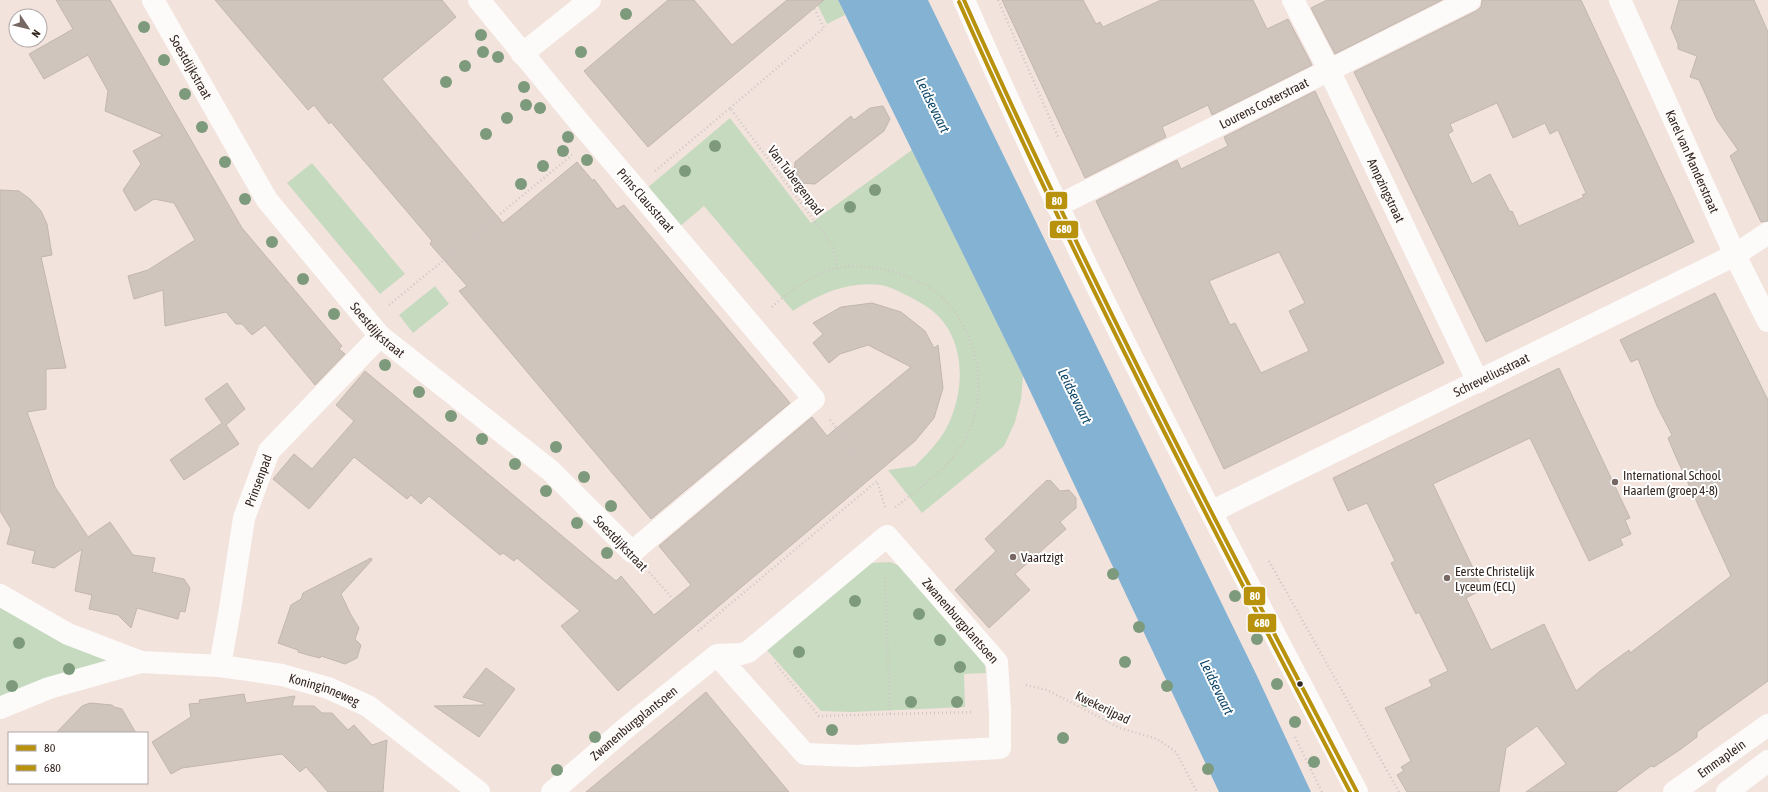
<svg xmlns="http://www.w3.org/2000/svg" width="1768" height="792" viewBox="0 0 1768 792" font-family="'Asap Condensed',sans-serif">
<rect width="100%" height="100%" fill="#f3e3dd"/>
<path fill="#c6dabf" d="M815 0H838L845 15 827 24Z
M730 118 811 223 912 150 1023 376 1021 399 1015 422 1004 446 922 513 888 470 915 466C926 455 939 442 946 429 965 393 967 342 935 313 929 307 919 302 912 298 902 293 892 287 881 285 848 281 819 294 793 311L704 206 673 232 640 194Z
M312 163 405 274 380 294 287 183Z
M435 286 449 304 413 333 399 315Z
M890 562 905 568 984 659 986 673 964 674 965 707 852 712 821 711 766 649 869 563Z
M0 595 141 662 0 708Z"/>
<path fill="#84b2d3" d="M838 0H928L1257 676 1311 792H1219L1023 376Z"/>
<path fill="#cfc5bd" stroke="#c2b7af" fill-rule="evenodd" d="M56 0H110L242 228 342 346 339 349 345 354 315 385 265 325 252 335 242 324H236L226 312 165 326 163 290 134 299 128 276 148 270 195 240 174 203 154 199 135 211 123 190 141 164 133 151 163 135 105 111 108 91 88 55 44 79 29 54 73 29Z
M215 0H442L456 17 382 79 503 223 577 162 593 181 594 179 617 209 624 205 790 403 651 519 459 291 467 286 430 244 432 241 331 122 329 124 314 105 308 110Z
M668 0H694L732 45 787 0H824L648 147 584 71Z
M1002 0H1083L1096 24 1100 22 1103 27 1161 0H1253L1267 29 1288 19 1312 65 1212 115 1208 105 1162 127 1166 137 1085 178Z
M1327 0H1442L1335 54 1311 8Z
M1482 0H1581L1694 242 1486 342 1354 72 1476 11 1481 7ZM1497 103 1513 138 1545 123 1550 134 1558 130 1586 193 1582 195 1584 197 1519 226 1512 211 1510 212 1490 174 1472 184 1448 134 1453 131 1450 124Z
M1679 0H1754L1768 32V221L1761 222 1730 156 1738 150 1717 120 1699 80 1690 77 1697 56 1678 49V44L1671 28Z
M1315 91 1444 363 1224 469 1096 201 1177 160 1181 169 1228 146 1224 137ZM1279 252 1305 303 1289 311 1309 351 1261 373 1235 323 1230 325 1209 281Z
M883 106 890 119 884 131 815 184 801 183 794 174 795 162 851 116 854 120 870 108Z
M0 190 19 191 30 199 41 211 47 224 52 255 41 257 66 368 46 369V409L27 412 55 487 88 537 110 522 133 555 155 558 152 572 184 579 190 588 185 612 180 611 178 619 137 608 131 628 118 615 89 609 92 595 75 591 82 549 54 568 32 563 35 551 7 544 11 529 0 511Z
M1715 293 1768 400V681L1697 732V737L1681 749 1654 767 1651 766 1616 792H1526L1566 764 1537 726 1506 748 1499 792H1407L1397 775 1404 771 1401 767 1411 761 1385 708 1432 686 1429 680 1448 671 1419 612 1416 614 1391 563 1395 561 1367 503 1348 511 1333 478 1559 368 1630 518 1625 520 1631 534 1620 539 1623 545 1589 561 1530 438 1433 484 1483 589 1466 598 1491 650 1544 624 1576 691 1600 671 1629 650 1630 653 1731 576 1676 457 1668 438 1672 435 1657 406 1638 359 1631 362 1620 340Z
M872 303 901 312 925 331 934 348 938 345 943 388 934 418 915 441 618 691 561 626 580 611 517 558 514 561 503 553 500 555 429 496 421 504 411 495 407 499 354 457 309 509 273 479 294 454 312 469 354 421 336 405 365 371 616 581 621 576 654 615 691 585 659 546 812 417 827 436 911 367 868 345 840 354 829 363 813 343 823 334 813 323 841 307Z
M227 383 245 409 226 425 239 444 184 480 170 460 222 423 205 399Z
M1047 480 1048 481 1050 480 1060 491 1069 490 1076 498V508L1060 522 1066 529 1015 574 1030 590 989 628 955 590 996 551 985 539Z
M371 558 372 560 341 594 351 615 359 628 355 639 361 645 357 658 345 664 321 656 320 658 308 655 298 652V650L278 643 291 605 301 599 303 593Z
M486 668 515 689 479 737 434 706 483 705 484 703 463 697Z
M706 692 789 792H586L673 720Z
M244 694 246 703 295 696 292 706H314L322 713H332L348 730 354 725 372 745 387 740 383 792H328L306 767 300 772 282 754 182 768 171 774 152 742 191 717 189 704 200 703 199 700Z
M90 703 112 705 114 707 122 709 136 733H56L82 706Z"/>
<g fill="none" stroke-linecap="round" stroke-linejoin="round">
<path stroke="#cdc7c5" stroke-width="2.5" stroke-dasharray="1 3" stroke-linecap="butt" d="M998 0 1059 139
M730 108 824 28 810 0
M655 171 730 108 833 246 837 268
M389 305 572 155
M772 307C790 290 812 275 836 268 850 264 867 267 881 269 901 273 922 281 938 294 980 330 991 397 963 443 946 471 917 490 893 509
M830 420 859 458
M1269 561 1399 792
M649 572 673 599
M698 631 877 481 886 510
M775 663 819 716 890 714 885 576
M1026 685 1047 690 1120 728 1157 739 1176 752 1197 792
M890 714 973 712
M1295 737 1322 792"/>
<g stroke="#fdfbfa" stroke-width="22">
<path id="s1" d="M153 0 267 200 380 336 551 471 632 552 814 399 580 123 479 0"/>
<path id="s2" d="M1293 0 1329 70 1478 382"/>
<path id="s3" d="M1620 0 1735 255 1768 321"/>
<path d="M522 54 590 0"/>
<path id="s4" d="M1057 206 1470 0"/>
<path id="s5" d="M1211 512 1735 255 1768 233"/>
<path id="s6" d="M0 595 68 634 141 662 220 666 282 675 328 688 368 706 479 792"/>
<path id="s7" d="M220 666 230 609 244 518 269 451 380 336"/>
<path d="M0 708 49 688 141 662"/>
<path id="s8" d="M552 792 626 728 717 655 741 654 748 652 887 536 997 662 1000 712V748L856 756 805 754 717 655"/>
<path id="s9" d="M1674 792 1768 725"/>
<path d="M1727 792 1768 761"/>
</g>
<path stroke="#fdfbfa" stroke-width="22" d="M964 0C1081 271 1221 531 1357 792"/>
<defs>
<path id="bus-1" d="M964 0C1084 270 1220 531 1357 792"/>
<path id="bus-2" d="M959 2C1078 271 1214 531 1350 792"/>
</defs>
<use href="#bus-1" stroke="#fff" stroke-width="7"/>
<use href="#bus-2" stroke="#fff" stroke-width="7"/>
<use href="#bus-1" stroke="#b8920c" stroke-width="4"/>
<use href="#bus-2" stroke="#b8920c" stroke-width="4"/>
</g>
<g fill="#7d9b7c">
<circle cx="626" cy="14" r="6"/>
<circle cx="144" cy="27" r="6"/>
<circle cx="481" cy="35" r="6"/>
<circle cx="483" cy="52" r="6"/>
<circle cx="581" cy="52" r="6"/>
<circle cx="498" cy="57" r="6"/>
<circle cx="164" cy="60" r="6"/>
<circle cx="465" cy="66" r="6"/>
<circle cx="446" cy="82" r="6"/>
<circle cx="524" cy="87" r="6"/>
<circle cx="185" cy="94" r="6"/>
<circle cx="526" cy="105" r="6"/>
<circle cx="540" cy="108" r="6"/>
<circle cx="507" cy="118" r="6"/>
<circle cx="202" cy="127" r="6"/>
<circle cx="486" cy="134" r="6"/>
<circle cx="568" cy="137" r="6"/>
<circle cx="715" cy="146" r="6"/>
<circle cx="563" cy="151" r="6"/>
<circle cx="587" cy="160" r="6"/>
<circle cx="225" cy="162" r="6"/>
<circle cx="543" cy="166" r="6"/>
<circle cx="685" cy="171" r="6"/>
<circle cx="521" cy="184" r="6"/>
<circle cx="875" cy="190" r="6"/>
<circle cx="245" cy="199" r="6"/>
<circle cx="850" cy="207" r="6"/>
<circle cx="272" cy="242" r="6"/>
<circle cx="303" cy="279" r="6"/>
<circle cx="334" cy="314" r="6"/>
<circle cx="385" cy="365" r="6"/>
<circle cx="419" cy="392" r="6"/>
<circle cx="451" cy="416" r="6"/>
<circle cx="482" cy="439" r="6"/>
<circle cx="556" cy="447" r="6"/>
<circle cx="515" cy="464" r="6"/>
<circle cx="584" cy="477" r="6"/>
<circle cx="546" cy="491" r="6"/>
<circle cx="611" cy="506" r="6"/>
<circle cx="577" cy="523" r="6"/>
<circle cx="607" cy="553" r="6"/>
<circle cx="1113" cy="574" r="6"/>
<circle cx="1235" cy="596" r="6"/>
<circle cx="855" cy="601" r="6"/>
<circle cx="919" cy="614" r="6"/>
<circle cx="1139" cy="627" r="6"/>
<circle cx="1257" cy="639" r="6"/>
<circle cx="940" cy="640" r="6"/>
<circle cx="19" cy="643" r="6"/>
<circle cx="799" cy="652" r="6"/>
<circle cx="1125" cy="662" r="6"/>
<circle cx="960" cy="667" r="6"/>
<circle cx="69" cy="669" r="6"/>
<circle cx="1277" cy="684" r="6"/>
<circle cx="12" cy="686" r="6"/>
<circle cx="1167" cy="686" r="6"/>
<circle cx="1086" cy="701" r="6"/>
<circle cx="911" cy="702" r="6"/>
<circle cx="957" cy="702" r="6"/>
<circle cx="1295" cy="722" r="6"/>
<circle cx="832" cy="730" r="6"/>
<circle cx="595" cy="737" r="6"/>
<circle cx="1063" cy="738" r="6"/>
<circle cx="1314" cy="762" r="6"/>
<circle cx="1208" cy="769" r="6"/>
<circle cx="557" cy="770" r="6"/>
</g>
<g fill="#776863" stroke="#fff" stroke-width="1.5">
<circle cx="1615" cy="482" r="4"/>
<circle cx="1013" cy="557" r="4"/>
<circle cx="1447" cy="578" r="4"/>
</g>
<circle fill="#342621" stroke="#fff" stroke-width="1.5" cx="1300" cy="684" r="3.5"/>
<g text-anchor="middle" stroke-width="4" stroke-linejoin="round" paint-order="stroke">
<g font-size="13" fill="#342621" stroke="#fff">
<text dy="5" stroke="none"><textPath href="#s1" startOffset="77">Soestdijkstraat</textPath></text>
<text dy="5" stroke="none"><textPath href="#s4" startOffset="231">Lourens Costerstraat</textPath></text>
<text dy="5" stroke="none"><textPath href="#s3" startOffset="177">Karel van Manderstraat</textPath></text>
<text transform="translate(796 180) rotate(53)" y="5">Van Tubergenpad</text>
<text dy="5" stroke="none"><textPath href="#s2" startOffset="212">Ampzingstraat</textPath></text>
<text transform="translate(646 200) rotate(49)" y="5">Prins Clausstraat</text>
<text dy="5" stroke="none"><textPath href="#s1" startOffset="401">Soestdijkstraat</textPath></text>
<text dy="5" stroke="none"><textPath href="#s5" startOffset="312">Schreveliusstraat</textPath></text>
<text dy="5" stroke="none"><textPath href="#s7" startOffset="190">Prinsenpad</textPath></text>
<text transform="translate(621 543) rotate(46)" y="5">Soestdijkstraat</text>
<text dy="5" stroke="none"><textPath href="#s8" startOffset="539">Zwanenburgplantsoen</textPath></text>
<text dy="5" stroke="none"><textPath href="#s6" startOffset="343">Koninginneweg</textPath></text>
<text transform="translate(1103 707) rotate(26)" y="5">Kwekerijpad</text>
<text dy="5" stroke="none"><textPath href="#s8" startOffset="107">Zwanenburgplantsoen</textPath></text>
<text dy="5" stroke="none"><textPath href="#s9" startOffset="58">Emmaplein</textPath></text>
</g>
<g font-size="13" fill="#342621" stroke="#fff" text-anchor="start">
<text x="1623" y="480">International School<tspan x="1623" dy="15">Haarlem (groep 4-8)</tspan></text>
<text x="1021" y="562">Vaartzigt</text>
<text x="1455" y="576">Eerste Christelijk<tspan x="1455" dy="15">Lyceum (ECL)</tspan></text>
</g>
<g font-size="14" font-style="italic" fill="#0f486a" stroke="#fff">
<text transform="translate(933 105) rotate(64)" y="5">Leidsevaart</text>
<text transform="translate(1075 396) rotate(64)" y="5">Leidsevaart</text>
<text transform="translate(1217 687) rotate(64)" y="5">Leidsevaart</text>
</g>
</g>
<g stroke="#fff" stroke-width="1.5">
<rect x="1045" y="191" width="23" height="19" rx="4" fill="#b8920c"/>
<rect x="1049" y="220" width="30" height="19" rx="4" fill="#b8920c"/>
<rect x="1243" y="586" width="23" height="20" rx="4" fill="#b8920c"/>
<rect x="1247" y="613" width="30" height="20" rx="4" fill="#b8920c"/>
</g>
<g font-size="11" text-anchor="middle" font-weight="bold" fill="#fff">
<text x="1057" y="205">80</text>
<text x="1064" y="233">680</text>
<text x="1255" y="600">80</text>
<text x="1262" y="627">680</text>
</g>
<rect x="8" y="732" width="140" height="52" fill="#ffffff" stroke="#aea8a6"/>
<rect x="16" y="745" width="20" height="6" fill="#b8920c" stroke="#aea8a6"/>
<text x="44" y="752" font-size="12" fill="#342621">80</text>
<rect x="16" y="765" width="20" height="6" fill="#b8920c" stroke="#aea8a6"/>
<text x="44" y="772" font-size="12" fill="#342621">680</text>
<g transform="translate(28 28) rotate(125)"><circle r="19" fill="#ffffff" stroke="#aea8a6"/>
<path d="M0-3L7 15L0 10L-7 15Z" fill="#776863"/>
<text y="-6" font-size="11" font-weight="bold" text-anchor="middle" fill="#342621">N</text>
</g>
</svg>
